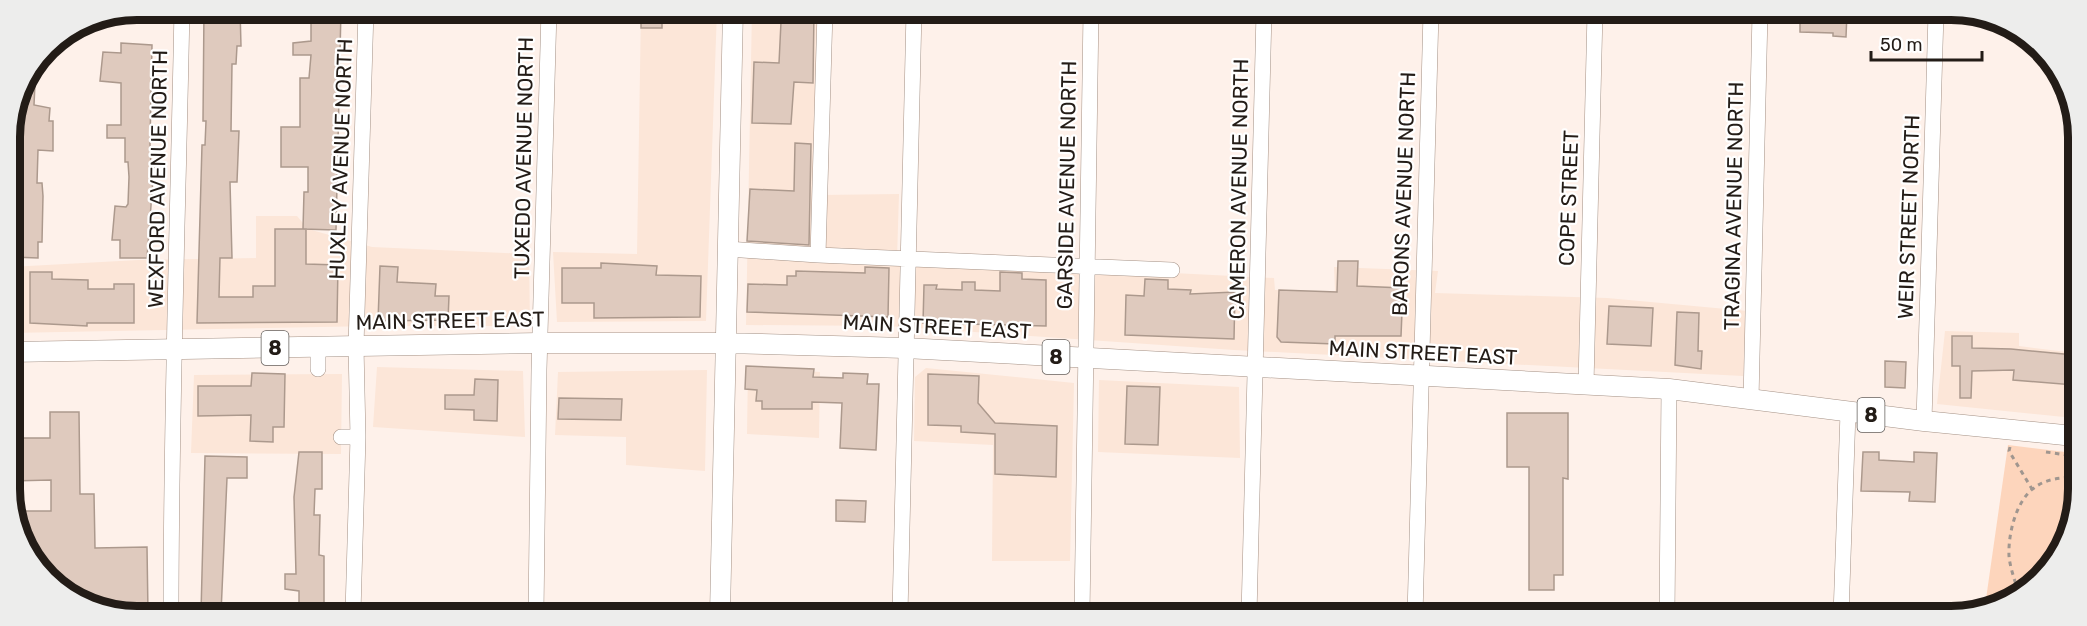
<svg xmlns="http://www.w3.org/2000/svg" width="2087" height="626" viewBox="0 0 2087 626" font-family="Rubik,sans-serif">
<rect width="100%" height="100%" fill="#fef1ea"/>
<path fill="#fce6d8" d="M641 10H717L706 321 557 322 553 252 637 254Z
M752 10 829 11 821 195 899 194 897 259 1274 278 1275 290 1335 291 1334 267 1438 271 1435 293 1607 298 1748 311 1743 376 1234 350 888 326 746 325Z
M256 216H297L308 229 372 247 529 254 530 326H374L10 333V267L138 260 256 258Z
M1945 331 2019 333V346L2075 353 2074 418 1937 404Z
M377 367 523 371 525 437 373 427Z
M748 367 820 372 819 438 747 434Z
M926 368 1074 383 1070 561H992L993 445 914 441 915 377Z
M707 370 705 471 626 465V437L555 435 558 372Z
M342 374 341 454 191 453 194 375Z
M1099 380 1239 387 1240 458 1098 452Z"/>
<path fill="#fdd5bc" d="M2008 445 2074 453V522L2034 585 1985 606Z"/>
<path fill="#dfcabe" stroke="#ac998d" stroke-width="1.5" d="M137 9H152V23L101 20V16Z
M204 9H240L241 46H237L236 64H232L231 131H239L237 182H230L232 258H220L219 297H253V286H275V229H306V264L338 265 337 322 197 323 202 145H205L206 121H203Z
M311 9H341L336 230 303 229 304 192H308V167H281V127H300V78H309L311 55H293V43L311 41Z
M641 10H669V22H662V28H641Z
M755 10 814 11 813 83 794 82 791 124 752 123 754 62 779 63 781 22 754 21Z
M1800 13H1847L1846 37 1833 36V33L1800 32Z
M121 43 152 45 150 144 151 166H154L147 258H120V240H112L115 206 126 207 128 204 129 177 128 162H125V138H107V125H121V83L100 81 103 52 121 53Z
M36 62 34 105 50 108 49 121H53V151L38 150 37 183H42L43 196 42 242H38V258L12 257 11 121 19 88Z
M795 143 811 144 809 245 747 241 750 189 794 191Z
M1338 261H1358L1357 286 1403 288 1401 336H1335V344L1281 342 1277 337 1279 290 1337 292Z
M601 263 657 266 656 275 701 276 700 317 594 318V303H562V268H601Z
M380 266 398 267 397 282 436 284 435 296H449L448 320 378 321Z
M865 267 889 268 888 317 747 312 748 284 787 285V276H796V271L865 273Z
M30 272H52V279L88 280V289H114V284H134V323H87V326L30 323Z
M1000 272 1022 273V279L1046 280V326L923 323 924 285H937L936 289 962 290V282H975V290L1000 291Z
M1145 279 1168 280V289L1191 290 1190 294 1235 292 1234 339 1125 335 1126 295 1144 296Z
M1609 306 1653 308 1651 346 1607 344Z
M1677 312 1699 313 1698 351H1702L1701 369 1675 365Z
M1952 336H1972V348L2011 349 2074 355V385L2013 380 2014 370 1972 371 1971 398H1960V366H1952Z
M1885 361 1906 362 1905 388 1885 387Z
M746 366 814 369 813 377 843 378V373L868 374 867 384H879L876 450 840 448 842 403 812 402V409H762V401H756L757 390 745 389Z
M252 373 285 374 284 427H273V442L250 441 251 415 198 416V386H251Z
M928 374 979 376 978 403 995 423 1057 426 1056 477 995 474V434L961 432V426L928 425Z
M475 379 498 380 497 421 474 420V410L445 409V395H474Z
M1127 386 1160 387 1158 445 1125 444Z
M559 398 622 399 621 420 558 419Z
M50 412H79L80 494H94L95 548 147 547 148 613H104L46 579 11 514V511H51V480L11 481V438H50Z
M1507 413H1568V479L1563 478V575H1554V590H1529V467H1507Z
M299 452H322V489H315L314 515H320L319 555 324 556V612H299V591L285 589V574H296L294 497Z
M1863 452H1879V460L1914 462V452L1937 453 1935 502 1909 501 1910 492 1861 491Z
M205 456 247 457V478H227L221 613H201Z
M836 500 866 501 865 522 836 521Z"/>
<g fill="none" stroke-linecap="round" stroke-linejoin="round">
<defs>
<path id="minor" d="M727 249 818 255 1172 270
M818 255 825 11
M318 369V347
M1586 385 1595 12
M1751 400 1760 13
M1924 421 1936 13
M341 437H358
M171 613C171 411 178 211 182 9
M353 613 358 437 356 346 366 10
M536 614 539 370 549 10
M900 614 914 11
M1082 615 1091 11
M1249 615 1264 12
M1415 616 1431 12
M1667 616 1669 389
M1841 616 1848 412"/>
<path id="major" d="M10 352 540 343H725L905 348 1669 389 1924 421 2074 436
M720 614 733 10"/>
</defs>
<use href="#minor" stroke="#a49185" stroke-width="16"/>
<use href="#major" stroke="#a49185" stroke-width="21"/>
<path stroke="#a0968f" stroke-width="3" stroke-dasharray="4.5 4.5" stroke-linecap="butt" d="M2010 447 2009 451 2032 489
M2046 452 2067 455
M2018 592C2015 580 2010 568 2009 556 2008 534 2016 501 2034 488 2045 479 2060 478 2074 477"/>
<use href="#minor" stroke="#fff" stroke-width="15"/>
<use href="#major" stroke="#fff" stroke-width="20"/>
</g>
<g text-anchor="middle" stroke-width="4.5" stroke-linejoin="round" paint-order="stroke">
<g fill="#fff" stroke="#65605d" stroke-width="1.5">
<rect x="261.5" y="331" width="27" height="34" rx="4.5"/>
<rect x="1042.5" y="340" width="27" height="34" rx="4.5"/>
<rect x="1857.5" y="398" width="27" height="34" rx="4.5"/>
</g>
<g font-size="20" font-weight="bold" fill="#231c17">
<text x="275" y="355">8</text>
<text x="1056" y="364">8</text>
<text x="1871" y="422">8</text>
</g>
<g font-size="21" fill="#231c17" stroke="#fff">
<text transform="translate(524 158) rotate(-89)" y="7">TUXEDO AVENUE NORTH</text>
<text transform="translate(341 159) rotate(-88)" y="7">HUXLEY AVENUE NORTH</text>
<text transform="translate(158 179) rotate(-89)" y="7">WEXFORD AVENUE NORTH</text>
<text transform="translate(1067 185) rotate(-89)" y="7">GARSIDE AVENUE NORTH</text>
<text transform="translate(1239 189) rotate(-89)" y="7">CAMERON AVENUE NORTH</text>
<text transform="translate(1404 194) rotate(-88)" y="7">BARONS AVENUE NORTH</text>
<text transform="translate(1569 198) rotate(-88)" y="7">COPE STREET</text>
<text transform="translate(1734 206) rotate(-89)" y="7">TRAGINA AVENUE NORTH</text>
<text transform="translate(1909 217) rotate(-88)" y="7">WEIR STREET NORTH</text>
<text transform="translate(450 321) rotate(-1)" y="7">MAIN STREET EAST</text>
<text transform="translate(937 327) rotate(3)" y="7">MAIN STREET EAST</text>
<text transform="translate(1423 353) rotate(3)" y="7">MAIN STREET EAST</text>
</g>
</g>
<path d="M0 0H2087V626H0ZM137 20H1951A117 117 0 0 1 2068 137V489A117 117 0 0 1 1951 606H137A117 117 0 0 1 20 489V137A117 117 0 0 1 137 20Z" fill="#ededec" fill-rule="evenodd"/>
<path fill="none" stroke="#231c17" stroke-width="8" d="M137 20H1951A117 117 0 0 1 2068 137V489A117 117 0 0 1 1951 606H137A117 117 0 0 1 20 489V137A117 117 0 0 1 137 20Z"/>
<path d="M1871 51v9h111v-9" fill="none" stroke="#231c17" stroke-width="3"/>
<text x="1880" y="51" font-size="18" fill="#231c17" stroke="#ffffff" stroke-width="4.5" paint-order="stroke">50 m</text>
</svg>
